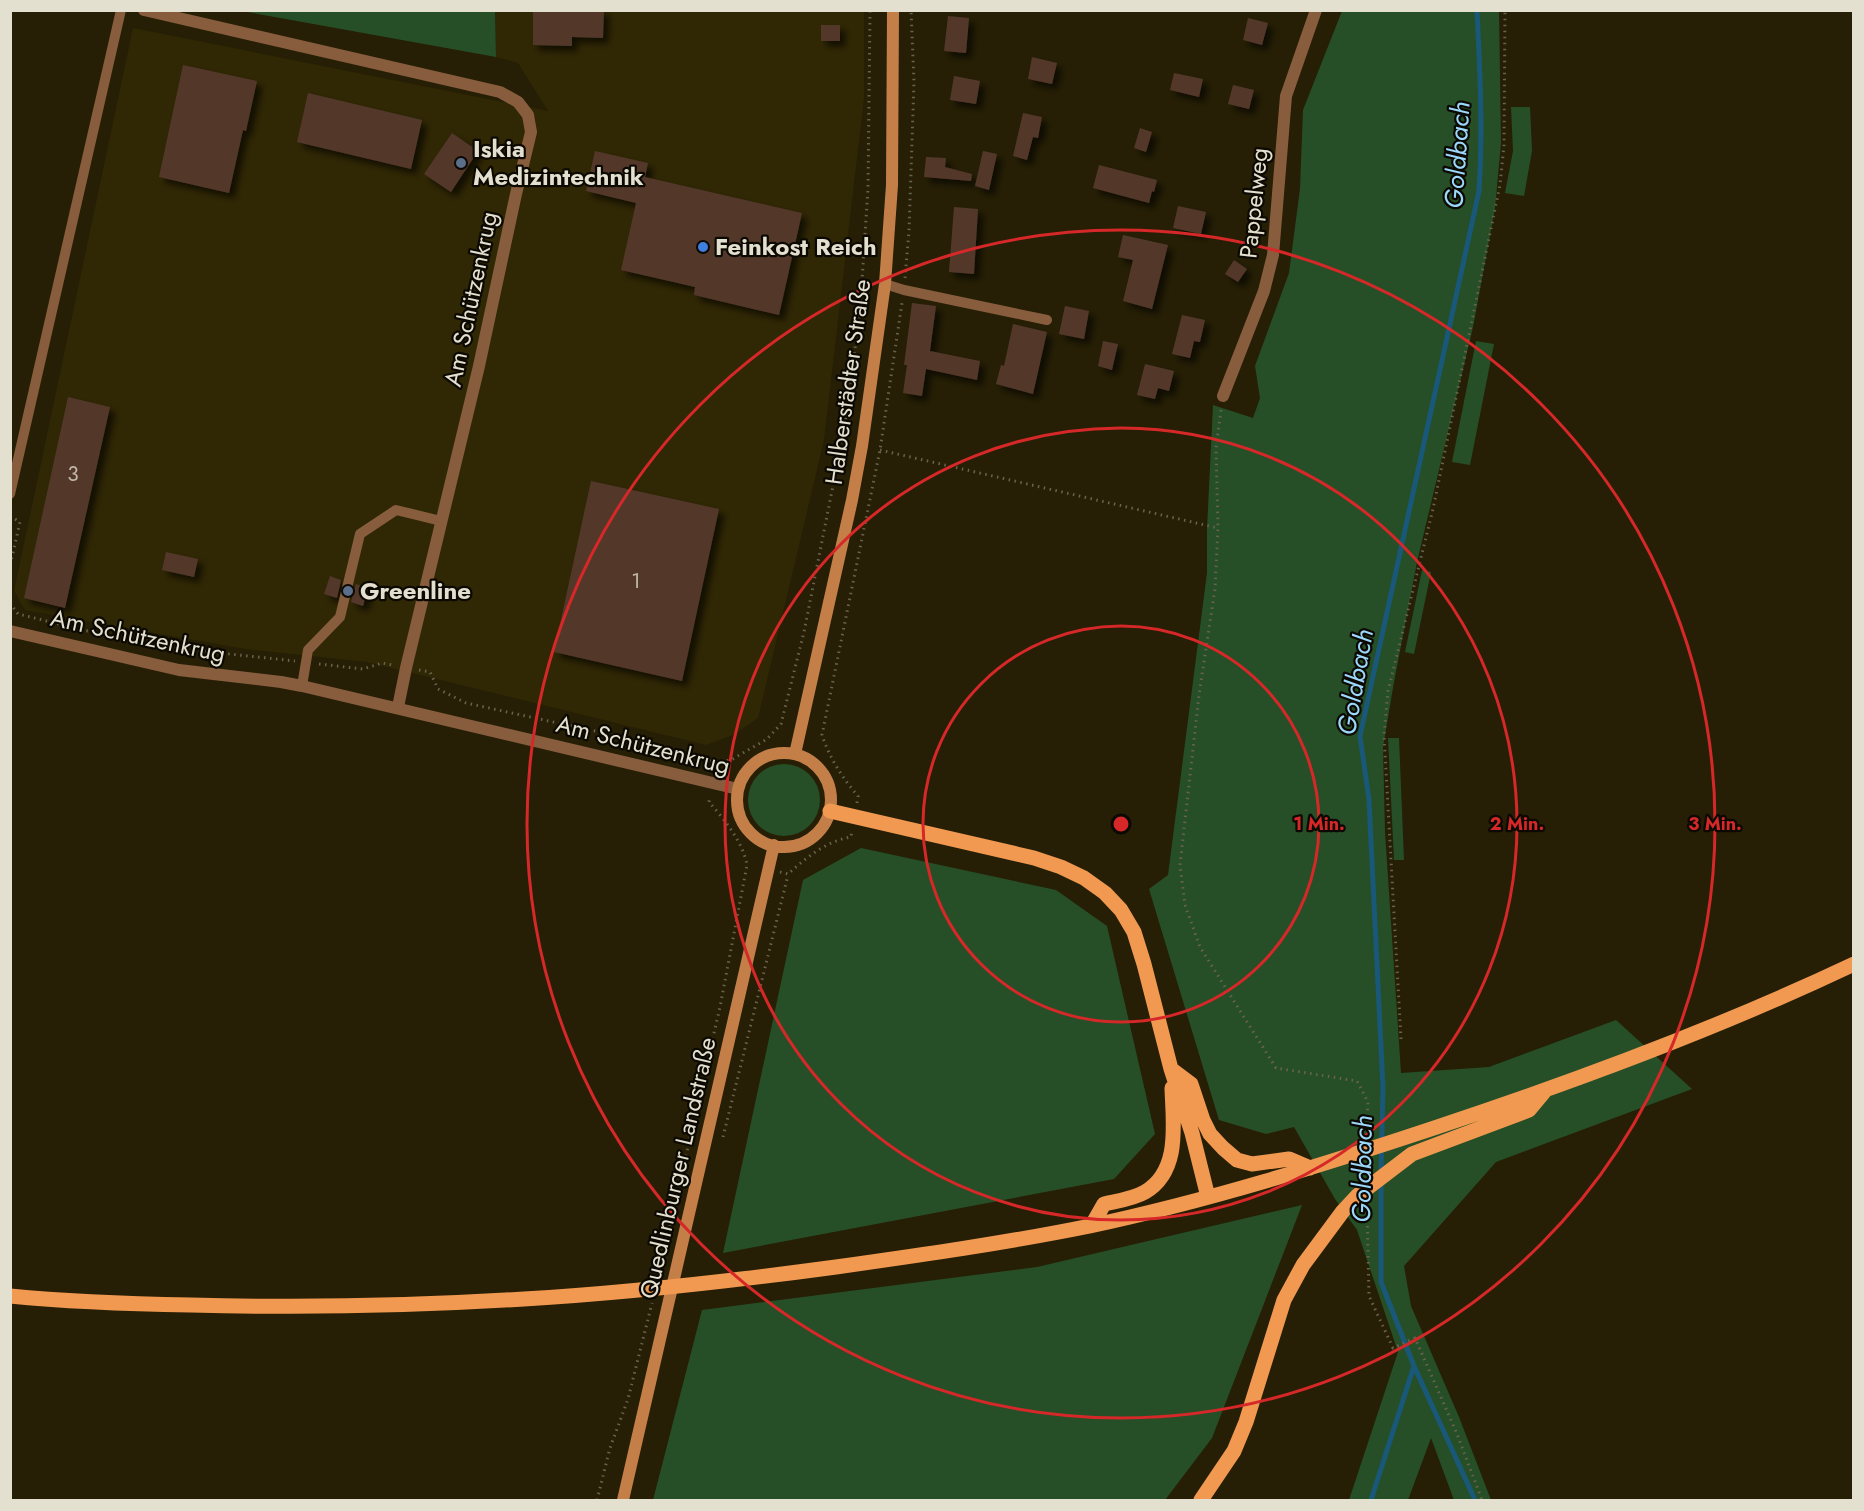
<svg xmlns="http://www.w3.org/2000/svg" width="1864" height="1511" viewBox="0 0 1864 1511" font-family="Jost,sans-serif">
<defs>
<filter id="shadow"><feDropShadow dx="5.5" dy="5.5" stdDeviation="3" flood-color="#0009"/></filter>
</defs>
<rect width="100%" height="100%" fill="#261f05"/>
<path fill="#302704" d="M495 11H864V98L824 440 758 718 733 735 706 745 367 662 245 649 25 610 14 591 133 28 548 111 518 63 496 57Z"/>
<path fill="#264f28" d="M242 11H495L496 57Z
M1342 11H1499L1501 143 1495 208 1473 327 1417 562 1394 682 1383 747 1385 832 1401 1073 1489 1067 1616 1020 1692 1089 1496 1162 1404 1266 1411 1306 1459 1417 1491 1500H1454L1431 1438 1408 1500H1349L1398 1352 1357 1230 1335 1199 1294 1127 1266 1134 1219 1120 1149 889 1168 875 1207 573V529L1213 405 1253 418 1260 398 1255 366 1289 273 1300 189 1303 110Z
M1511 107H1530L1532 151 1524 196 1505 193 1513 151Z
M1476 341 1494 344 1470 465 1452 462Z
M1422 570 1431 572 1414 654 1405 652Z
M1388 738H1399L1404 860H1394Z
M748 800a36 36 0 1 1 72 0a36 36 0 1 1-72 0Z
M861 848 1056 890 1107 926 1155 1134 1114 1179 723 1253 803 880Z
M1302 1205 1212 1438 1165 1500H653L702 1310 1037 1267Z"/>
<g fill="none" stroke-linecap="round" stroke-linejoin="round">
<path stroke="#195878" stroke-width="5" d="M1381 1173 1383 1088 1369 800 1360 736 1479 191C1483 131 1480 71 1477 10
M1414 1366 1475 1500
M1371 1500 1414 1366 1381 1282V1182"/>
</g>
<path fill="#52382c" filter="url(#shadow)" d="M533 10H604L603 38 572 37V46L533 45Z
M948 16 969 18 966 53 944 51Z
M1248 18 1268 23 1262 45 1243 40Z
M821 25H840V41H821Z
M1032 57 1057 63 1052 84 1028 79Z
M183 65 257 81 246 131 243 130 229 193 159 177Z
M1174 73 1203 79 1199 97 1170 90Z
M954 76 980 81 976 104 950 100Z
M1233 85 1254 90 1249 109 1228 104Z
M308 93 422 120 411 169 297 142Z
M1023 113 1042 117 1038 138 1033 137 1027 160 1013 156Z
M1140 128 1152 132 1146 152 1134 148Z
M452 133 478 151 451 192 424 174Z
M595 151 648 163 645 177 802 213 779 315 694 295 695 287 621 270 636 203 586 191Z
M983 151 997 154 989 190 975 186Z
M926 157 946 158 945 167 972 174 971 181 924 177Z
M1099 165 1157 180 1154 192 1152 191 1149 203 1093 188Z
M1178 206 1206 212 1201 234 1173 228Z
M954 207 978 209 974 274 949 272Z
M1123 235 1168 245 1152 309 1123 301 1133 260 1118 257Z
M1234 260 1247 269 1238 282 1225 274Z
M912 303 936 306 930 351 980 361 977 380 926 369 922 396 903 393 907 365H904Z
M1065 306 1089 311 1084 339 1059 334Z
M1182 315 1205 320 1200 342 1194 341 1190 358 1172 354Z
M1013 324 1047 332 1033 394 996 384 1001 365 1004 366Z
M1103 341 1118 344 1112 370 1098 366Z
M1145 364 1174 371 1169 391 1158 388 1155 399 1137 395Z
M68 397 110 407 65 608 24 598Z
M591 481 719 509 682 681 554 652Z
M166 552 198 559 194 577 162 570Z
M330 576 341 580 337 598 324 594Z
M356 584 368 588 363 606 351 602Z"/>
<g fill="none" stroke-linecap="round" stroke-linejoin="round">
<path stroke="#69634d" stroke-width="3" stroke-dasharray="1.5 4.5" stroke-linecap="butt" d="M905 278 909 231 914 82 911 10
M1221 410 1216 448 1218 528 1215 589 1199 695 1180 865 1185 905 1200 947 1276 1068 1357 1081 1368 1102 1367 1117
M880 450 1218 528
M10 516 20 522 10 566
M10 603 18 614 145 645 295 661
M319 664 363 669 382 663 392 665
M419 670 430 672 438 689 466 703 645 742 717 762
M716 770 717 762 731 760 767 739 781 724 804 632 845 425 860 311 868 189 870 10
M857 803 858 796C843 779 829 757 822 735L880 450 902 303
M780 872 788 874C806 858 826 841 851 837L852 830
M1401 1039 1384 735 1388 691 1433 509 1500 185 1504 145 1505 10
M723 1137 788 875
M1367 1208 1369 1296 1393 1348 1415 1338 1457 1434 1482 1500
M659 1273 720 1007 747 865C743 842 724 819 709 802L710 797
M597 1500 610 1448 628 1399 652 1303"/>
<path stroke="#885d3d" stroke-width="10" d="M885 284 904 290 1047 320
M10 494 121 10
M302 686 308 650 340 617 360 534 396 510 441 521"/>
<path stroke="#885d3d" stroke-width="12" d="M144 10 500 92 518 102 528 115 531 132 516 194 479 366 406 668 398 707
M1223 396 1264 291 1273 255 1286 96 1316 10
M10 631 179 670 281 682 302 686 738 789"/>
<path stroke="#c47f49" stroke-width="12" d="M737 800a47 47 0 1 1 94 0a47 47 0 1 1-94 0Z
M795 754 852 500 862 446 885 284 892 185 893 10
M623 1500 774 845"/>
<path stroke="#f29951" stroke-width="15" d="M830 811 1034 858 1061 867 1084 878 1105 893 1121 910 1134 932 1144 964 1171 1069 1192 1133 1208 1197
M1171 1069 1191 1084 1203 1120 1210 1134 1223 1148 1237 1160 1252 1164 1289 1159 1310 1168
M1092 1225 1104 1204C1117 1201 1133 1199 1145 1192 1181 1171 1173 1123 1172 1088
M10 1296C70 1302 131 1304 191 1305 302 1308 413 1306 524 1299 629 1293 732 1281 836 1267 921 1255 1006 1243 1090 1226 1207 1201 1323 1165 1437 1127 1579 1080 1719 1028 1854 964
M1201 1500 1234 1451 1246 1422 1284 1300 1303 1265 1343 1211 1357 1196 1412 1154 1529 1110 1544 1092"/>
</g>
<g fill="none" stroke="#d62828" stroke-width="3">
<circle cx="1121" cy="824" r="198"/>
<circle cx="1121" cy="824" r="396"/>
<circle cx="1121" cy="824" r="594"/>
</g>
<g fill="#5c6f8a" stroke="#0c0902" stroke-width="2">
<circle cx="461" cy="163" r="6"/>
<circle cx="348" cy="591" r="6"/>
</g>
<circle fill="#3f7fe0" stroke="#0c0902" stroke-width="2" cx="703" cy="247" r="6"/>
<g text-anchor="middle" stroke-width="4.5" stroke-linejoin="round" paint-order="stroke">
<g font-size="21" fill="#c0b6a7">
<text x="73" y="481">3</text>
<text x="636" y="588">1</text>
</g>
<g font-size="24" font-weight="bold" fill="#e4e0d0" stroke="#0c0902" text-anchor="start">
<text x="473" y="157">Iskia<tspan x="473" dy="28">Medizintechnik</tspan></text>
<text x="715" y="255">Feinkost Reich</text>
<text x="360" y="599">Greenline</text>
</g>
<g font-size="24" fill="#e4e0d0" stroke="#0c0902">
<text transform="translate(1254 203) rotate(-84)" y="8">Pappelweg</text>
<text transform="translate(471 299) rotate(-78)" y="8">Am Schützenkrug</text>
<text transform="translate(848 382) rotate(-82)" y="8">Halberstädter Straße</text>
<text transform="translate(138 636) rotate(12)" y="8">Am Schützenkrug</text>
<text transform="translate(643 745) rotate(14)" y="8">Am Schützenkrug</text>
<text transform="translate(678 1168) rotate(-77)" y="8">Quedlinburger Landstraße</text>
</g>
<g font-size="26" font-style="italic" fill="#9cd7fc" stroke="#0c0902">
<text transform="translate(1457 155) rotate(-86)" y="9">Goldbach</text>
<text transform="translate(1355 682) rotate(-80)" y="9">Goldbach</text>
<text transform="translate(1362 1169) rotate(-89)" y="9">Goldbach</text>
</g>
</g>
<circle cx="1121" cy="824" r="9" fill="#d62828" stroke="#0c0902" stroke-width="3"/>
<g font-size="18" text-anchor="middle" font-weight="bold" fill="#d62828" stroke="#0c0902" stroke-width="4.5" stroke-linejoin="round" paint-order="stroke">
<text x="1319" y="830">1 Min.</text>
<text x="1517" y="830">2 Min.</text>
<text x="1715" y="830">3 Min.</text>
</g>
<rect width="1864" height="1511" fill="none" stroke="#e4e0d0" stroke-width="24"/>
</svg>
